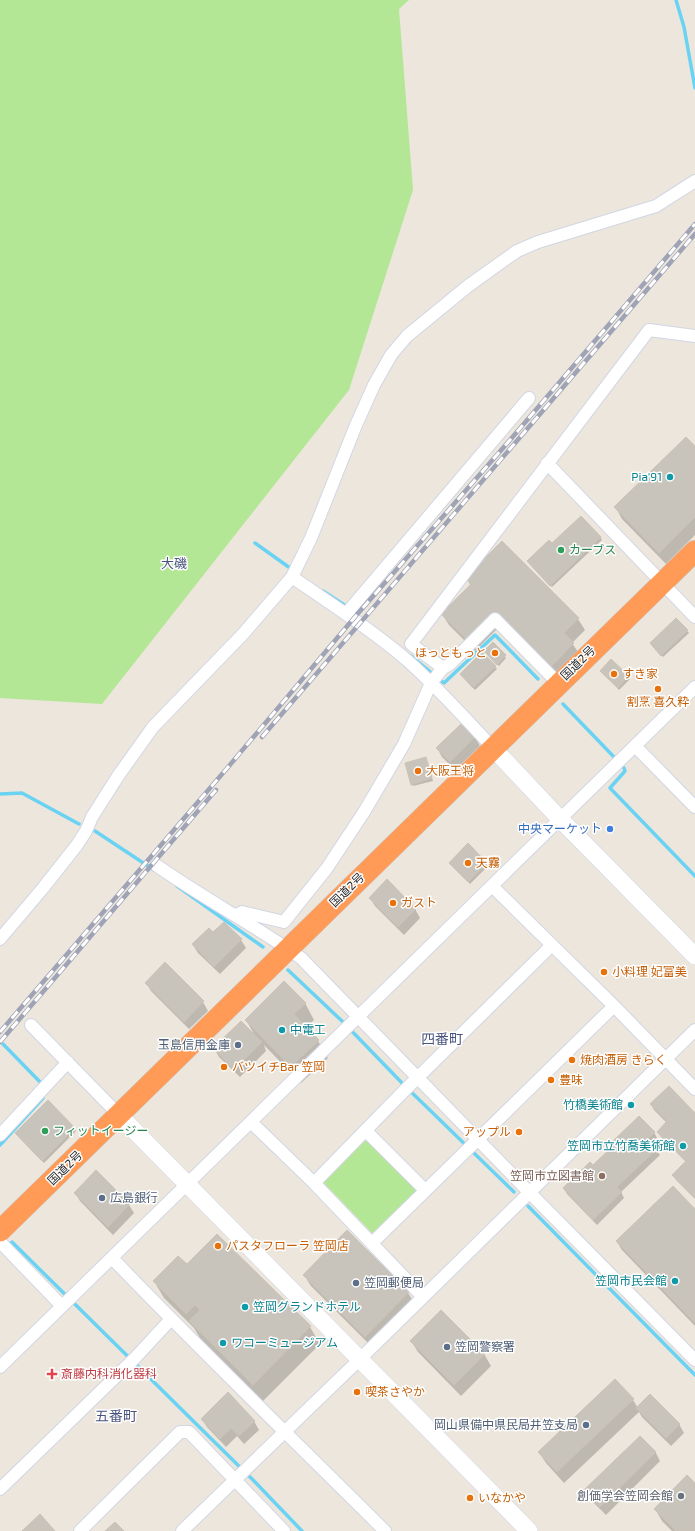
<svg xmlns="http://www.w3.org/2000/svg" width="695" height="1531" viewBox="0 0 695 1531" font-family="'Exo 2','Noto Sans JP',sans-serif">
<rect width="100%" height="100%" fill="#ede6dc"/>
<path fill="#b3e796" d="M0 0H409L399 9 413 190 349 390 102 704 0 698Z
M367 1139 418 1189 416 1195 373 1234 323 1182Z"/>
<path fill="#0003" d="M695 448V535L666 564 622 519 616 508Z
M600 537 602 540 552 587 528 561 552 544Z
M502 543 578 619 585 630 572 643 580 655 559 677 504 622 475 651 449 625 442 614 471 586 466 578Z
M676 619 689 633 663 657 651 644Z
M493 644 506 658 499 666 485 652Z
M611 660 630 679 619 690 601 671Z
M495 667 497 669 475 690 461 674Z
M475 737 480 746 455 770 442 757 437 748Z
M426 758 433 781 413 786 412 784Z
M450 863H487L488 866 470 884Z
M370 898 415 909 420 918 404 935 375 906Z
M224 923 241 940 246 948 220 974 198 953 193 945 213 933Z
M165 964 203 1002 208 1011 189 1029 151 991 146 983Z
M305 1003 314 1020 306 1028 318 1041 328 1058 301 1083 264 1045 266 1051 240 1077 219 1057 214 1048 254 1034 246 1020Z
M651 1104 695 1114V1199L676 1180 673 1175 686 1162 661 1137 658 1132 667 1123 654 1110Z
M74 1128 76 1131 44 1163 16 1134Z
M654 1132 657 1138 651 1144 660 1155 621 1192 624 1198 597 1225 567 1194 564 1188Z
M96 1172 129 1205 134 1213 113 1235 80 1201 75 1193Z
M695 1210V1326L622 1250 617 1242Z
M347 1232 408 1293 415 1304 372 1347 311 1286 304 1275Z
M217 1235 310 1327 320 1344 263 1401 200 1338 194 1328 164 1298 154 1281 187 1266Z
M411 1341 484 1354 491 1366 461 1396 418 1352Z
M633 1400 638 1408 679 1424 684 1433 671 1446 642 1417 639 1412 564 1483 546 1463 539 1452Z
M202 1419 254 1421 259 1430 244 1444 237 1436 226 1447 207 1427Z
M640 1437 656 1453 660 1461 606 1515 590 1499 586 1491Z
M695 1484V1531H672L662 1521 655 1509Z"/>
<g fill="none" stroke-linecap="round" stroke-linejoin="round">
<path stroke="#6ad3f4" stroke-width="3.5" d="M676 0 684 27 695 88
M255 543 290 568
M323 591 349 608
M411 656 444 683 495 635 538 679
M563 704 614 757
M624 768 625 771 610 788 695 876
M0 794 22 793 79 824
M95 831 154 870
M177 886 263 947
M288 970 343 1022 403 1084 514 1192
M3 1044 43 1085
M0 1145 43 1098
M528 1206 695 1375
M12 1242 255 1482 302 1531"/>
</g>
<path fill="#c9c4bb" stroke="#c9c2b6" d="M686 437 695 446V517L659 553 614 507Z
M581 516 601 537 550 586 527 561 549 540 552 543Z
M502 541 579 618 564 633 574 643 552 666 497 612 468 641 441 614 471 584 465 578Z
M676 618 688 630 661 656 650 643Z
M493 642 506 655 497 665 484 651Z
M482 652 496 666 473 688 460 674Z
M611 659 629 676 618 688 600 671Z
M462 723 475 737 450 762 436 748Z
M426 757 432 778 411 785 405 763Z
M468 843 487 863 468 882 449 863Z
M387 879 416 909 398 927 369 898Z
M224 922 242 939 214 967 192 944 209 928 213 932Z
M165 962 204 1001 184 1022 145 983Z
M284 981 306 1003 294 1014 319 1040 291 1067 245 1020Z
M241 1021 262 1042 234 1070 213 1048Z
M669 1086 695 1113V1198L672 1175 686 1161 657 1132 667 1121 650 1104Z
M48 1100 75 1128 42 1161 15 1133Z
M639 1116 655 1132 648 1139 657 1149 617 1187 622 1192 593 1220 563 1188 590 1162 593 1165 614 1145 612 1142Z
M96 1170 130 1204 108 1227 74 1193Z
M673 1186 695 1209V1321L694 1322 616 1241Z
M347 1230 409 1292 365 1337 303 1275Z
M217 1234 311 1326 253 1385 189 1321 200 1310 195 1305 186 1314 153 1281 178 1256 187 1264Z
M441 1310 485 1354 454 1385 410 1341Z
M615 1379 634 1399 557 1472 538 1452Z
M228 1392 255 1421 239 1436 231 1428 220 1439 201 1419Z
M650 1394 680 1424 666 1438 636 1408Z
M640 1436 656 1452 600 1507 584 1490Z
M687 1475 695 1483V1531H676L654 1509Z
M40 1514 55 1531H22Z
M115 1522 124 1531H105Z"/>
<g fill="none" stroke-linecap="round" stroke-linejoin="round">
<defs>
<path id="street" d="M547 463 695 617
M292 577C331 604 372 630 408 661 438 688 465 718 493 748
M346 614 529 398
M443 668 411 644 649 330 695 336
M635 746 695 807
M156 865C203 898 254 925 301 958L529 1192 695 1360
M492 886 614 1006 695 1089
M236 915 242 912 284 922 327 868 364 812 404 744 431 683 443 668 450 664 495 619 558 683
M0 939 43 888 77 845 86 831 92 817 118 776 153 727 243 634 292 577 311 538 356 425 374 385 391 355 407 336 468 286 517 251 538 242 656 206 695 181
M31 1025 119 1115
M251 1122 314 1183 423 1297
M366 1131 425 1190
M0 1135 68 1062
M314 1183 403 1092 552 945
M0 1242 62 1306
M372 1243 614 1006
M112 1258C201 1351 294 1440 385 1531
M0 1367 695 687
M0 1489 135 1358 171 1319
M80 1531 180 1432H189L284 1531
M182 1531 360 1359 695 1030"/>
<path id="secondary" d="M493 748 560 819 695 956
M119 1115 529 1531"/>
<path id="highway" d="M0 1231 695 551"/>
</defs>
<use href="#street" stroke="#d1d6e4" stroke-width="14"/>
<use href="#secondary" stroke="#d1d6e4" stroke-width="18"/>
<use href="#highway" stroke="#c8c8c8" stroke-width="22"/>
<use href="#street" stroke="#fff" stroke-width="12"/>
<use href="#secondary" stroke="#fff" stroke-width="17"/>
<use href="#highway" stroke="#ff9b56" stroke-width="21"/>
<defs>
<path id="rail" d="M262 737 695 234
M0 1032 229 766 354 618 510 440 695 224
M0 1042 216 790"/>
</defs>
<use href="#rail" stroke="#9fa3b6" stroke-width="4.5"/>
<use href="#rail" stroke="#fff" stroke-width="3" stroke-dasharray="9" stroke-linecap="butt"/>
</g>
<g fill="#0f9aa8" stroke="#fff" stroke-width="1.5">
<circle cx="670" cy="477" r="4"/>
<circle cx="282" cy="1030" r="4"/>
<circle cx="631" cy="1105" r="4"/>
<circle cx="683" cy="1146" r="4"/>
<circle cx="675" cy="1281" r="4"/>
<circle cx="245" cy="1307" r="4"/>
<circle cx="223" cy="1343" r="4"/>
</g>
<g fill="#2e9e5b" stroke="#fff" stroke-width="1.5">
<circle cx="561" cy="550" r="4"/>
<circle cx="45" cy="1131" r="4"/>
</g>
<g fill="#e8710a" stroke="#fff" stroke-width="1.5">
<circle cx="495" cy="653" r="4"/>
<circle cx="614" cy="674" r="4"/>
<circle cx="658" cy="689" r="4"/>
<circle cx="418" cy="771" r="4"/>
<circle cx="468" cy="863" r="4"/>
<circle cx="393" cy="903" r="4"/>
<circle cx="604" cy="972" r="4"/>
<circle cx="572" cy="1060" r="4"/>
<circle cx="224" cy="1067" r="4"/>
<circle cx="551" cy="1080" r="4"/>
<circle cx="519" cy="1132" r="4"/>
<circle cx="218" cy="1246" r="4"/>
<circle cx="357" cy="1392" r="4"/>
<circle cx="470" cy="1498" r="4"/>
</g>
<circle fill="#3f7fe0" stroke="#fff" stroke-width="1.5" cx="610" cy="829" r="4"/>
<g fill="#5c6f8a" stroke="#fff" stroke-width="1.5">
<circle cx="238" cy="1045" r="4"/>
<circle cx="102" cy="1198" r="4"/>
<circle cx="356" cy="1283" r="4"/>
<circle cx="447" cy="1347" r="4"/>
<circle cx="586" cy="1425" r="4"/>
</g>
<circle fill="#8d6e63" stroke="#fff" stroke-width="1.5" cx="602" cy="1176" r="4"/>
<path fill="#e0444e" stroke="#fff" stroke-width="1.5" d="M50 1368h4v4h4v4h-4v4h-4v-4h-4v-4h4z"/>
<circle fill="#6b7280" stroke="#fff" stroke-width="1.5" cx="681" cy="1496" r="4"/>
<g text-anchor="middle" stroke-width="3" stroke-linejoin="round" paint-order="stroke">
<g font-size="12" fill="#0d838f" stroke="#fff" text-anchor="end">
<text x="662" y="481">Pia'91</text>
<text x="290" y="1034" text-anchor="start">中電工</text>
<text x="623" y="1109">竹橋美術館</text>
<text x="675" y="1150">笠岡市立竹喬美術館</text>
<text x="667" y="1285">笠岡市民会館</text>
<text x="253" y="1311" text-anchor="start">笠岡グランドホテル</text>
<text x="231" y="1347" text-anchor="start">ワコーミュージアム</text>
</g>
<g font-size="12" fill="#27864d" stroke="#fff" text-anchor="start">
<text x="569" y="554">カーブス</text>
<text x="53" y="1135">フィットイージー</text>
</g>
<g font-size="12" fill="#c56008" stroke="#fff" text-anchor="start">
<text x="487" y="657" text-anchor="end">ほっともっと</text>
<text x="622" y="678">すき家</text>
<text x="658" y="706" text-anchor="middle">割烹 喜久粋</text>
<text x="426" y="775">大阪王将</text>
<text x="476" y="867">天霧</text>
<text x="401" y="907">ガスト</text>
<text x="612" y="976">小料理 妃富美</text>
<text x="580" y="1064">焼肉酒房 きらく</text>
<text x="232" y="1071">バツイチBar 笠岡</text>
<text x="559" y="1084">豊味</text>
<text x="511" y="1136" text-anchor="end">アップル</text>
<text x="226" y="1250">パスタフローラ 笠岡店</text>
<text x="365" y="1396">喫茶さやか</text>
<text x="478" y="1502">いなかや</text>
</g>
<g font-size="12" fill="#2b2b2b" stroke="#fff">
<text transform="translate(578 663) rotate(-44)" y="4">国道2号</text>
<text transform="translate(347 890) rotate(-44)" y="4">国道2号</text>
<text transform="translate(65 1168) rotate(-44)" y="4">国道2号</text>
</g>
<g font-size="12" fill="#366cbe" stroke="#fff" text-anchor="end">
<text x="602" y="833">中央マーケット</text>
</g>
<g font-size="12" fill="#4e5e75" stroke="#fff" text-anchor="start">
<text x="230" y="1049" text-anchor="end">玉島信用金庫</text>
<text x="110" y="1202">広島銀行</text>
<text x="364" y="1287">笠岡郵便局</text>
<text x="455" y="1351">笠岡警察署</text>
<text x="578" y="1429" text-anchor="end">岡山県備中県民局井笠支局</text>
</g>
<g font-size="12" fill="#785e54" stroke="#fff" text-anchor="end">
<text x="594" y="1180">笠岡市立図書館</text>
</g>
<g font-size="12" fill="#be3a42" stroke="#fff" text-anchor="start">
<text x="61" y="1378">斎藤内科消化器科</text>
</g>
<g font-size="12" fill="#5b616d" stroke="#fff" text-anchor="end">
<text x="673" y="1500">創価学会笠岡会館</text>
</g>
<g font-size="13" fill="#49547e" stroke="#fff">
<text x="174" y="568">大磯</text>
</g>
<g font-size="14" fill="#49547e" stroke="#fff">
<text x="442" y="1044">四番町</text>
<text x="116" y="1421">五番町</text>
</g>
</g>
</svg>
